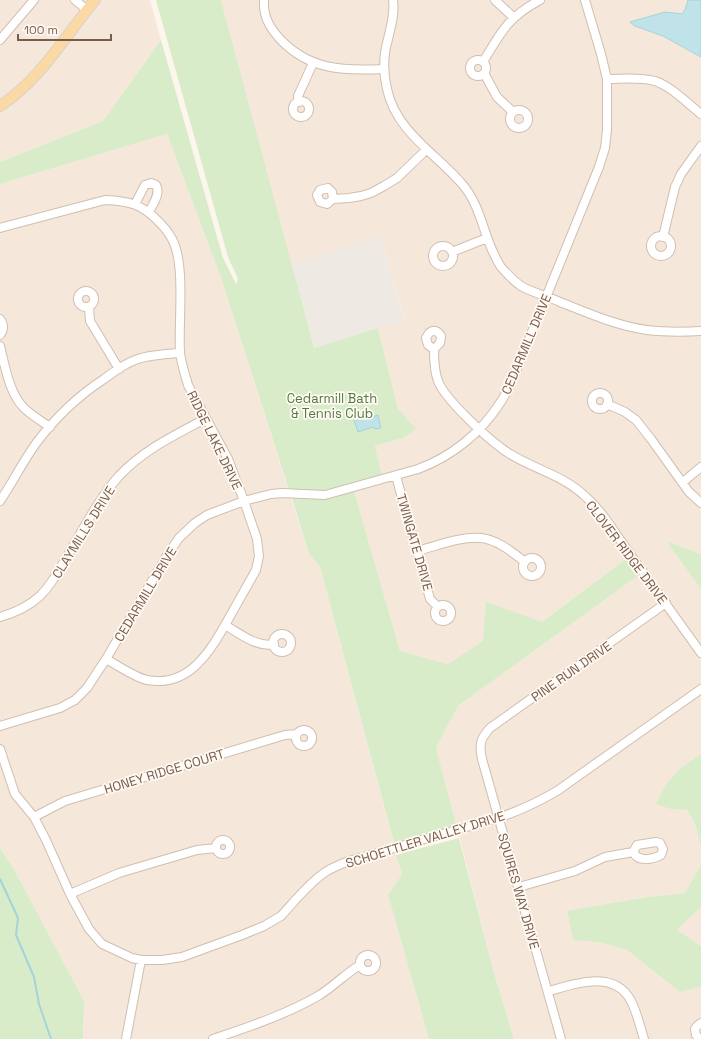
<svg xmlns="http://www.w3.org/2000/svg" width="701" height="1039" viewBox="0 0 701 1039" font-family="'Space Grotesk',sans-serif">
<rect width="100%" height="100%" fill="#fdf6ec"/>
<path fill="#f5e8da" d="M0 0H150L161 40 103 121 0 162Z
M221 0H701V554L666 541 701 589V754L682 767 671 809 687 810 695 824 701 847V864L685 893 647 897 567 912 573 940 603 943 627 950 680 992 701 987V1039H514L494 973 457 827 436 748 458 706 639 575 627 558 542 622 487 603 483 641 448 664 400 651 354 491 383 483 375 446 403 438 398 409 378 328 404 319 380 236 291 265Z
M167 134 221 278 309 554 320 567 402 874 388 895 429 1039H83L84 1001 15 871 0 848V184Z
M701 907V946L677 930Z"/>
<path fill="#efe9e4" d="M380 236 404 320 314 348 291 265Z"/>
<path fill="#d8ecc9" d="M156 0H221L314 348 378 328 398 409 416 429 403 438 375 446 382 476 328 491 289 490 221 278 167 134 0 184V162L103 121 161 40 223 258 236 284 238 279 228 257Z
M354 491 400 651 448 664 483 641 486 602 542 622 627 558 639 575 458 706 436 748 457 827 394 843 320 567 309 554 292 498 321 499 329 498Z
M666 541 701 554V589Z
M701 754V847L695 824 687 810 671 809 656 804 666 784 682 767Z
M459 838 494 973 514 1039H429L388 895 402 874 396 855Z
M0 848 15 871 84 1001 83 1039H0Z
M701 864V907L677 930 701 946V987L680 992 627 950 603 943 573 940 567 911 647 897 685 893Z"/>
<path fill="#bfe3e8" stroke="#a5d3da" d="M688 0H701V57L663 36 635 26 630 22 665 12 682 14 685 10Z
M359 413 367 419 378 415 381 428 375 429 373 427 358 432 353 417Z"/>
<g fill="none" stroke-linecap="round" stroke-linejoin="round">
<path stroke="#a5d3da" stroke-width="2" d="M0 879 18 918 16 935 34 977 39 1004 51 1039"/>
<defs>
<path id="minor" d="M75 0 87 10
M264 0C263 16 269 27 280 39 309 70 343 71 383 69
M393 0C395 13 391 26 388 39 383 56 383 72 387 89 396 132 437 154 463 185 483 209 484 242 501 267 507 274 514 281 521 286 533 293 548 296 560 302 588 313 617 326 647 330 664 332 683 332 701 331
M495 0 513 17
M0 40 34 0
M470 68a8 8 0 1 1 16 0a8 8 0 1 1-16 0Z
M483 62C501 32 508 17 540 0
M484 73 497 97 513 112
M607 79C623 79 639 77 655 81 672 87 687 103 701 114
M293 109a8 8 0 1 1 16 0a8 8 0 1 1-16 0Z
M299 102 298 96 313 63
M510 119a9 9 0 1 1 18 0a9 9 0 1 1-18 0Z
M333 199 332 192 328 188 320 190 317 195 320 202 327 204 333 199 349 198 361 196 371 193 384 186 397 178 426 150
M135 204 145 185 151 183 156 185C161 193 153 204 149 212
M0 228 105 200C129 201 142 204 159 222 164 227 169 233 172 239 186 264 178 323 180 352 181 363 185 374 188 385L228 459 244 501 257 539 259 556 256 570C247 586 238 602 229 618 211 650 190 688 147 680 136 678 117 665 106 659
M651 246a10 10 0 1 1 20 0a10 10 0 1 1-20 0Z
M663 237 675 187 681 174 701 146
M433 256a10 10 0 1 1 20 0a10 10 0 1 1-20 0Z
M452 252 487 238
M78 299a8 8 0 1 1 16 0a8 8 0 1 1-16 0Z
M89 307 90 321 119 369
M0 319C4 324 4 330 0 335
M0 346C5 366 9 393 24 408 31 415 41 421 50 427
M434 349 428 345 426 338 429 333C434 329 438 331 441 336L440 343 434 349C434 359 434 371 438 381 446 401 492 443 510 454 536 470 563 475 586 497 604 513 616 535 630 554 654 587 677 620 701 653
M592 401a8 8 0 1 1 16 0a8 8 0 1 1-16 0Z
M607 404 625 412 636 420 651 439 689 492 701 503
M396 476 430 599 438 607
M683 482 701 467
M0 501C13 482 23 461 37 442 56 417 78 396 104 379 115 371 127 362 141 358 153 355 167 354 180 353
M417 551C437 546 460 536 481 538 498 540 512 552 525 562
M523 567a9 9 0 1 1 18 0a9 9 0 1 1-18 0Z
M435 613a8 8 0 1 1 16 0a8 8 0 1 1-16 0Z
M0 617C14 613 29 606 40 596 51 585 59 571 66 558 83 530 97 501 119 476 143 450 175 435 205 419
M225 625C239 633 257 648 274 644
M273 643a9 9 0 1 1 18 0a9 9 0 1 1-18 0Z
M0 726 60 708 75 700 87 688 106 659 166 557 179 538 195 523 207 515 244 501 271 494 282 493 325 495 418 469C451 457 481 433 500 403 505 396 508 388 512 381L599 167 605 148 607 130V79L601 54 585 0
M296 738a8 8 0 1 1 16 0a8 8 0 1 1-16 0Z
M0 749 15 794 34 817 46 840 70 894 89 929 102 944 132 958 141 960H162L182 957 242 935 264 926 281 916C294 902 307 885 324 873 331 868 341 864 349 861L498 818C519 811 538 802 557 791L701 689
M34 817 65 801 285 735 297 734
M216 847a7 7 0 1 1 14 0a7 7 0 1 1-14 0Z
M656 842 660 843 663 849 661 855C652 860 638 862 633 852L637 845Z
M519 887 575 871 605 857 633 852
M70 894 119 873 197 850 216 848
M360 963a8 8 0 1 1 16 0a8 8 0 1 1-16 0Z
M549 991C575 984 614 969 631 1001 637 1012 640 1027 644 1039
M126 1039 141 960
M213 1039C248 1027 285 1015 318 996 333 987 345 974 360 965
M561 1039 482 759C479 745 480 739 490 728L666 603
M700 1039 696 1035 695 1029 698 1025 701 1023"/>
<path id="major" d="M0 106C41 79 65 36 95 0"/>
</defs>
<use href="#minor" stroke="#d1beb0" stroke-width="10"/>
<use href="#major" stroke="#dad1cd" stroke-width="12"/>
<use href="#minor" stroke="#fff" stroke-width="8"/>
<use href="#major" stroke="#fbd9a5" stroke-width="10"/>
</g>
<g text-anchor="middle" stroke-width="3.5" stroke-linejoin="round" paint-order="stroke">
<g font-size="13" fill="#7a5c4d" stroke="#fffaf3">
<text transform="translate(526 344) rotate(-67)" y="5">CEDARMILL DRIVE</text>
<text transform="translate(215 440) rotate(64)" y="5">RIDGE LAKE DRIVE</text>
<text transform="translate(83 532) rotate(-58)" y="5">CLAYMILLS DRIVE</text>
<text transform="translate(415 542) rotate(74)" y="5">TWINGATE DRIVE</text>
<text transform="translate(627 552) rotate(53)" y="5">CLOVER RIDGE DRIVE</text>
<text transform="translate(145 594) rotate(-59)" y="5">CEDARMILL DRIVE</text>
<text transform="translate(571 671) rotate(-35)" y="5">PINE RUN DRIVE</text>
<text transform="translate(164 771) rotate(-17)" y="5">HONEY RIDGE COURT</text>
<text transform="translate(425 839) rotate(-17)" y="5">SCHOETTLER VALLEY DRIVE</text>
<text transform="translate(519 891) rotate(74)" y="5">SQUIRES WAY DRIVE</text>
</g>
<g font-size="13" fill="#537a41" stroke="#fffaf3">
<text x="332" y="403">Cedarmill Bath<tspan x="332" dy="15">&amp; Tennis Club</tspan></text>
</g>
</g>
<path d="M18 34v6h93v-6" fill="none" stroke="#7a5c4d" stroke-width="2"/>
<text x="24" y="34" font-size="12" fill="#7a5c4d" stroke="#fffaf3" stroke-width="3" paint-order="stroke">100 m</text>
</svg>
